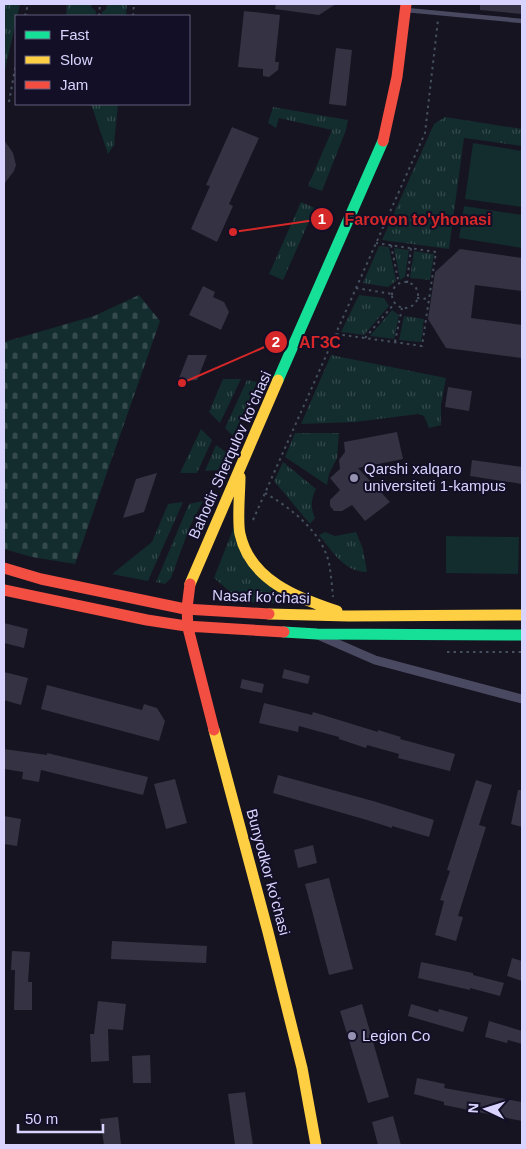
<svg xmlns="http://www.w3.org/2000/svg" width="526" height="1149" viewBox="0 0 526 1149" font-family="Arial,sans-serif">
<defs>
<pattern id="grass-tufts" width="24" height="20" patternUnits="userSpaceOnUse" patternTransform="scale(1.25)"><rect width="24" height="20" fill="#132c2d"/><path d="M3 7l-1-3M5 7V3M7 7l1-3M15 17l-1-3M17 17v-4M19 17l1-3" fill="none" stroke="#354a4c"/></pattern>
<pattern id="cemetery-stones" width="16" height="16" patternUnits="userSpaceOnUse" patternTransform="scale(1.25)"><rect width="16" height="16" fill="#132c2d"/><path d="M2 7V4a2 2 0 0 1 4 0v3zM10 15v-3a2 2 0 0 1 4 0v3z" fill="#354a4c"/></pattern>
</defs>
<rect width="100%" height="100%" fill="#161421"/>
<path fill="url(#grass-tufts)" d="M4 4H20L4 74Z
M67 4H92L91 7 96 11 95 16H66Z
M107 4H127L126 16H101L102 12 106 9Z
M91 104H118L114 145 108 154Z
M273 107 348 120 346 130 322 191 308 186 332 130 279 118 276 128 268 123Z
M445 117 522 129V146L464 138 449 249 382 240 434 124Z
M301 202 315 208 283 280 269 274Z
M379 246 389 247 396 281 388 287 363 283Z
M394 248 409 250 405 277 400 280Z
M414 251 434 254 430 280 410 278Z
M359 295 384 298 389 306 364 335 341 332Z
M392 310 399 315 394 339 370 336Z
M404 316 424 319 421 342 399 340Z
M331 355 446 378 441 405V425L429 428 424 416 418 414 355 422 301 424Z
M223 379H241L220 423 209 412Z
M247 380 257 382 233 436 225 428Z
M201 429 212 440 197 473H180Z
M295 433H339L337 458 329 474 327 485 285 457Z
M216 445 226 452 218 470 205 471Z
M283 462 316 489C311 499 310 507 315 518L310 524 274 481Z
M203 501 190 526 171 578 165 584 156 582 189 504Z
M183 502 148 581 112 574 152 542 168 504Z
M235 524 266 584 301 604 242 602 214 578Z
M325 532 335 536 356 532 363 549 367 572C344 572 332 551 319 535Z"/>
<path fill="url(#cemetery-stones)" d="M139 295 160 321 75 564 32 557 4 549V342L94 316Z"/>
<path fill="#132c2d" d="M473 143 522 151V207L465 199Z
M464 206 522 215V248L459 238Z
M446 536 519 537 518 574 446 573Z"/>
<path fill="#343243" d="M276 4H336L319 15 275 9Z
M480 4H522V14L480 10Z
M244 11 280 15 275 62H279L278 70 269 77 263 76V69L238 67Z
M336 48 352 50 346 106 329 104Z
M232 127 259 138 229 204 233 206 217 242 191 229 210 186 206 185Z
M4 140 13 153 16 165 14 171 4 184Z
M460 249 522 258V291L475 285 471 318 522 325V358L446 348 428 319 435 272Z
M203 286 215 292 213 297 224 302 229 312 221 330 189 315Z
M188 355H207L197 380 178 381Z
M448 387 472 391 469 411 445 407Z
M397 432 403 459 358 468 390 502 365 521 352 505 342 511H334L330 506V500L340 490 330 478 340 469 339 460 345 452 344 442Z
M472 460 522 467V484L470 476Z
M157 473 144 512 123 518 136 479Z
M4 623 28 629 24 648 4 643Z
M284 669 310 676 308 684 282 678Z
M4 672 28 678 21 705 4 700Z
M242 679 264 684 262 693 240 688Z
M47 685 142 710 144 704 157 708 165 721 159 741 41 709Z
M264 703 312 715 313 712 378 732V730L401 737 400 739 455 754 450 771 398 758 399 754 367 745 366 748 339 739V737L299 726 298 732 259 723Z
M4 749 47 755V753L148 777 143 795 41 770 39 782 22 779 23 772 4 769Z
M278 775 373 801 434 820 429 837 392 826V828L367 820 273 793Z
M175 779 187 823 166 829 154 784Z
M476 780 492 785 479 825 486 827 458 916 463 917 456 941 435 935 444 901 440 900 450 871 447 870Z
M518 790H522V827L511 824Z
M4 816 21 819 17 846 4 844Z
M313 845 317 863 298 868 294 850Z
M329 878 353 969 329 975 305 884Z
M112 941 207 946 206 963 111 959Z
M12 951 30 952 28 982H32V1010H14L15 970H11Z
M512 958 522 961V981L507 976Z
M421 962 473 973V975L504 983 500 996 470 988V990L418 978Z
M98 1001 126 1004 123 1030 108 1029 109 1061 91 1062 90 1034H94Z
M362 1004 389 1097 368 1103 340 1011Z
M411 1004 438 1012 439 1009 468 1017 463 1032 408 1016Z
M489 1021 522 1031V1044L508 1040 507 1043 485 1037Z
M150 1055 151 1083H133L132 1056Z
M417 1078 445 1084 444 1088 522 1102V1121L444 1105V1102L414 1094Z
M245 1092 253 1145H235L228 1094Z
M393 1116 401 1145H378L372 1122Z
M118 1117 121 1144 104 1145 100 1119Z"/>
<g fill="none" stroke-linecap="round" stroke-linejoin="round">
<path stroke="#44505f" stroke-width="2" stroke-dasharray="2.5 4" stroke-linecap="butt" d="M25 16 28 4
M99 16 100 4
M133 16 134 4
M9 102 16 63
M391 245 399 284
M392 295a13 13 0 1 1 26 0a13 13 0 1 1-26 0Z
M407 283 411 248
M356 288 392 294
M417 298 429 299
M336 334 422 346 436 252 376 243
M365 338 394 304
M395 342 402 308
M265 493C291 508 322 532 329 563 331 574 332 586 333 597
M253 520 425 133 438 20
M447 652H522"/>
<path stroke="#4a4962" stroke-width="4.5" d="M406 10 522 21"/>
<path stroke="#4a4962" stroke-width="9" d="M320 636 375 660 522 699"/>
<path stroke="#16e098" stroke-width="11" d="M278 380 383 141
M284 632 317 634 522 635"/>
<path stroke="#ffcf43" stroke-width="11" d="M240 477C240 492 237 521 240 534 250 580 297 598 337 611
M190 584 278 380
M269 614 349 616 522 615
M214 730 268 932 302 1068 316 1145"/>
<path stroke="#f24e42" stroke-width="11" d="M383 141 397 77 406 4
M4 568 41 579 185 609 269 614
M190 584 187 608 188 628 214 730
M4 590 147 620 186 626 284 632"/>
</g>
<g fill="#9591b1" stroke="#130f26" stroke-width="2">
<circle cx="354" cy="478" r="5"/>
<circle cx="352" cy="1036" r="5"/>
</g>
<g text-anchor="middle" stroke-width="4" stroke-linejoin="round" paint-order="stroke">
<g font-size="15" fill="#d9d4ff" stroke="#130f26">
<text transform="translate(230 455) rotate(-66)" y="5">Bahodir Sherqulov ko‘chasi</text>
<text transform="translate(261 597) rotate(2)" y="5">Nasaf ko‘chasi</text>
<text transform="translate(268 872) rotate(75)" y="5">Bunyodkor koʻchasi</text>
</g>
<g font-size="15" fill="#d9d4ff" stroke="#130f26" text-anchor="start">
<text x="364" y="474">Qarshi xalqaro<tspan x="364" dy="17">universiteti 1-kampus</tspan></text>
<text x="362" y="1041">Legion Co</text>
</g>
</g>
<path fill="none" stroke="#d62828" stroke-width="2" d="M233 232L322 219M182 383L276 342"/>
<g fill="#d62828" stroke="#130f26" stroke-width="2">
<circle cx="233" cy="232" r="5"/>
<circle cx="182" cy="383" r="5"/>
<circle cx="322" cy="219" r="12"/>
<circle cx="276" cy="342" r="12"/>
</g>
<g font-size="15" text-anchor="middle" font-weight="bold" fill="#fff">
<text x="322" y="224">1</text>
<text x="276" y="347">2</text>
</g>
<g font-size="16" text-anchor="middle" font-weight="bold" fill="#d62828" stroke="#130f26" stroke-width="4" stroke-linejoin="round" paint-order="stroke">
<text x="418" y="225">Farovon to'yhonasi</text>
<text x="320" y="348">АГЗС</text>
</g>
<rect width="526" height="1149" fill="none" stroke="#d9d4ff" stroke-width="10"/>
<rect x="15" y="15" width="175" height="90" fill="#130f26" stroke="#625e7d"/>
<rect x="25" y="31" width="25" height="8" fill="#16e098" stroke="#625e7d"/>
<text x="60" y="40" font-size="15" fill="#d9d4ff">Fast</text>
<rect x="25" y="56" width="25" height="8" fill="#ffcf43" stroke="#625e7d"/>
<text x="60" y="65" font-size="15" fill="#d9d4ff">Slow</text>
<rect x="25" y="81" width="25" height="8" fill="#f24e42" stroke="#625e7d"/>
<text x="60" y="90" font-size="15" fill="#d9d4ff">Jam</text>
<g transform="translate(486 1109) rotate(274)" stroke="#130f26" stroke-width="4" paint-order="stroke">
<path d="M0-4L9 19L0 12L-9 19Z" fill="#d9d4ff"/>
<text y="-8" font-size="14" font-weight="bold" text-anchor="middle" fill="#d9d4ff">N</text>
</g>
<path d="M18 1124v8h85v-8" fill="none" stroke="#d9d4ff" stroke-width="2.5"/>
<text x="25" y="1124" font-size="15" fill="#d9d4ff" stroke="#130f26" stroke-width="4" paint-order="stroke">50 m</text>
</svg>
